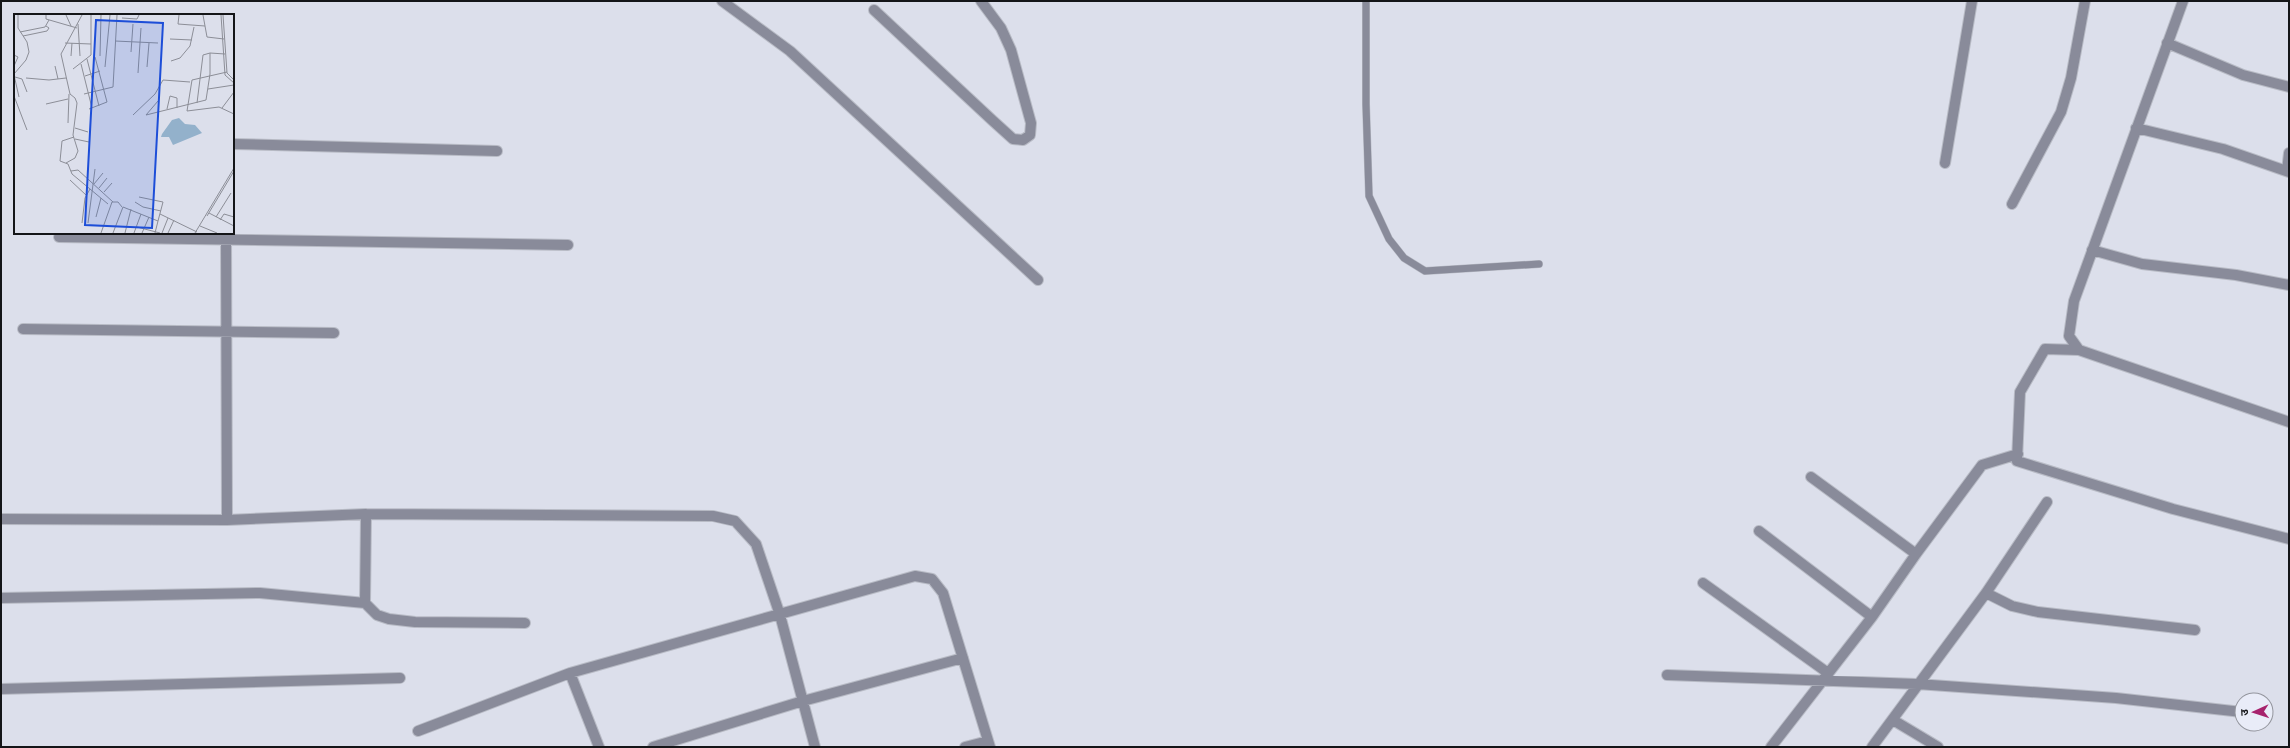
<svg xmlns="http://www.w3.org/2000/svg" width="2290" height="748" viewBox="0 0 2290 748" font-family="Overpass,'Noto Sans Devanagari',sans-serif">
<rect width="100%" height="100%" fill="#dcdfeb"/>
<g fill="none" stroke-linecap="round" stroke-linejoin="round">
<defs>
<path id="service" d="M1366 1V104L1369 196 1389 239 1404 258 1425 271 1539 264"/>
<path id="minor" d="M722 1 790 51 1038 280
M2183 1 2074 301 2069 336 2079 350 2289 422
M874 10 992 120 1013 139 1023 140 1030 135 1031 123 1011 50 1001 28 981 1
M2167 43 2243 75 2289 87
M2136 128 2223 149 2289 172
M233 144 497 151
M1945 163 1972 1
M2287 171 2289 153
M2012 204 2061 112 2071 78 2085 1
M226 233 227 520
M59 237 568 245
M2092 250 2142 264 2236 275 2289 285
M23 329 334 333
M2079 350 2045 349 2020 392 2017 461 2173 509 2289 539
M1811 477 1916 554
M1 519 227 520 366 514 713 516 735 521 756 544 780 615 815 747
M1759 531 1872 617
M1703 583 1828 673
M1986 593 2012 606 2038 612 2195 630
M1 598 260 593 365 603 377 615 389 619 415 622 525 623
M365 603 366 514
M570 673 599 747
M1667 675 1917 684 2116 698 2242 712
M1 689 400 678
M1893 720 1938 747
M418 731 570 673 915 576 932 579 943 593 990 747
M653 747 803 701 963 658
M965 747 988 741
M1771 747 1872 617 1916 554 1982 465 2018 454
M1872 747 1986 593 2047 502"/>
</defs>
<use href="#service" stroke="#b8bbc5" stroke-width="8"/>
<use href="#minor" stroke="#b8bbc5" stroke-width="12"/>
<use href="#service" stroke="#898b9a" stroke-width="7"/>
<use href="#minor" stroke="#898b9a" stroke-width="10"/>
</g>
<g transform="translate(14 14)">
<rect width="220" height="220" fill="#dcdfeb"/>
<path d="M165 104 171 110 181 111 188 119 159 131 155 123H147L148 120 158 106Z" fill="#93b1cb"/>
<path fill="none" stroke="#8c8e97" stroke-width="1" d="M32 1V5L63 14M52 1 57 12M165 1 164 10 191 12M189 1 193 23 210 25M207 1 211 61 220 69M209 1 213 59 220 66M108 4 123 5 125 1M64 10 66 42M6 18 31 13 35 6M9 22 33 17 35 14 32 12M156 25 178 26M101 27 144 29M51 29 77 30M117 38 119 10M0 41 4 43 0 52M57 42 58 29M86 42 87 1M73 45 85 92M157 47 166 44 176 32 180 13M67 50 78 94M41 52 44 65M91 53 96 1M133 53 135 29M59 55 77 41V1M213 58 178 66 173 97 205 93 220 100M124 59 127 14M0 60 12 46 15 38 13 28 4 14V1M0 61 5 83M71 62 86 57M1 63 8 65 13 78M12 64 35 66 52 64M194 75 220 71M70 80 99 73 103 1M0 82 13 116M144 87 132 101 192 86 196 60V39M183 89 189 41 196 39 211 40M32 90 54 85M208 94 220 78M75 95 93 88 81 43M153 95 156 82 163 84V94M119 101 141 80 149 66 176 68M54 109 55 80M61 114 74 118M60 123 48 127 46 147 54 150 58 160 94 190M61 125 75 128M52 149 61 144 64 137 59 121 63 89 61 84 56 80 47 40 68 1M57 157 64 156 99 188M56 166 72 181M80 170 89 159M85 174 93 164M90 178 98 169M125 183 149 188 144 207M121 188 129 193 147 197M195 199 220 212M146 200 183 218M193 202 220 157M82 203 87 184M202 203 217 179M206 206 210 200 220 203M68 209 71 184 76 175M74 209 81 155M186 212 203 219M123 213 146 219M87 219 98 188H104L108 193M99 219 109 193 144 207 141 219M111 219 117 195M120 219 127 200M128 219 135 203M148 219 154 204M154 219 160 206M181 219 220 154"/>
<path fill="#1d4ed8" fill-opacity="0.15" stroke="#1d4ed8" stroke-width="2" d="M82 6 149 9 138 214 71 211Z"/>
<rect width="220" height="220" fill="none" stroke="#141518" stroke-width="2"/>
</g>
<rect width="2290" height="748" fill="none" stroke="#141518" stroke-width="4"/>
<g transform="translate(2254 712) rotate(267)"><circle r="19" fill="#e9ecf8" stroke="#94969e"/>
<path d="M0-3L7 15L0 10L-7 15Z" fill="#a7226d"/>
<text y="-6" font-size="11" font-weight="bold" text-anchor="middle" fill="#141518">उ</text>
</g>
</svg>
